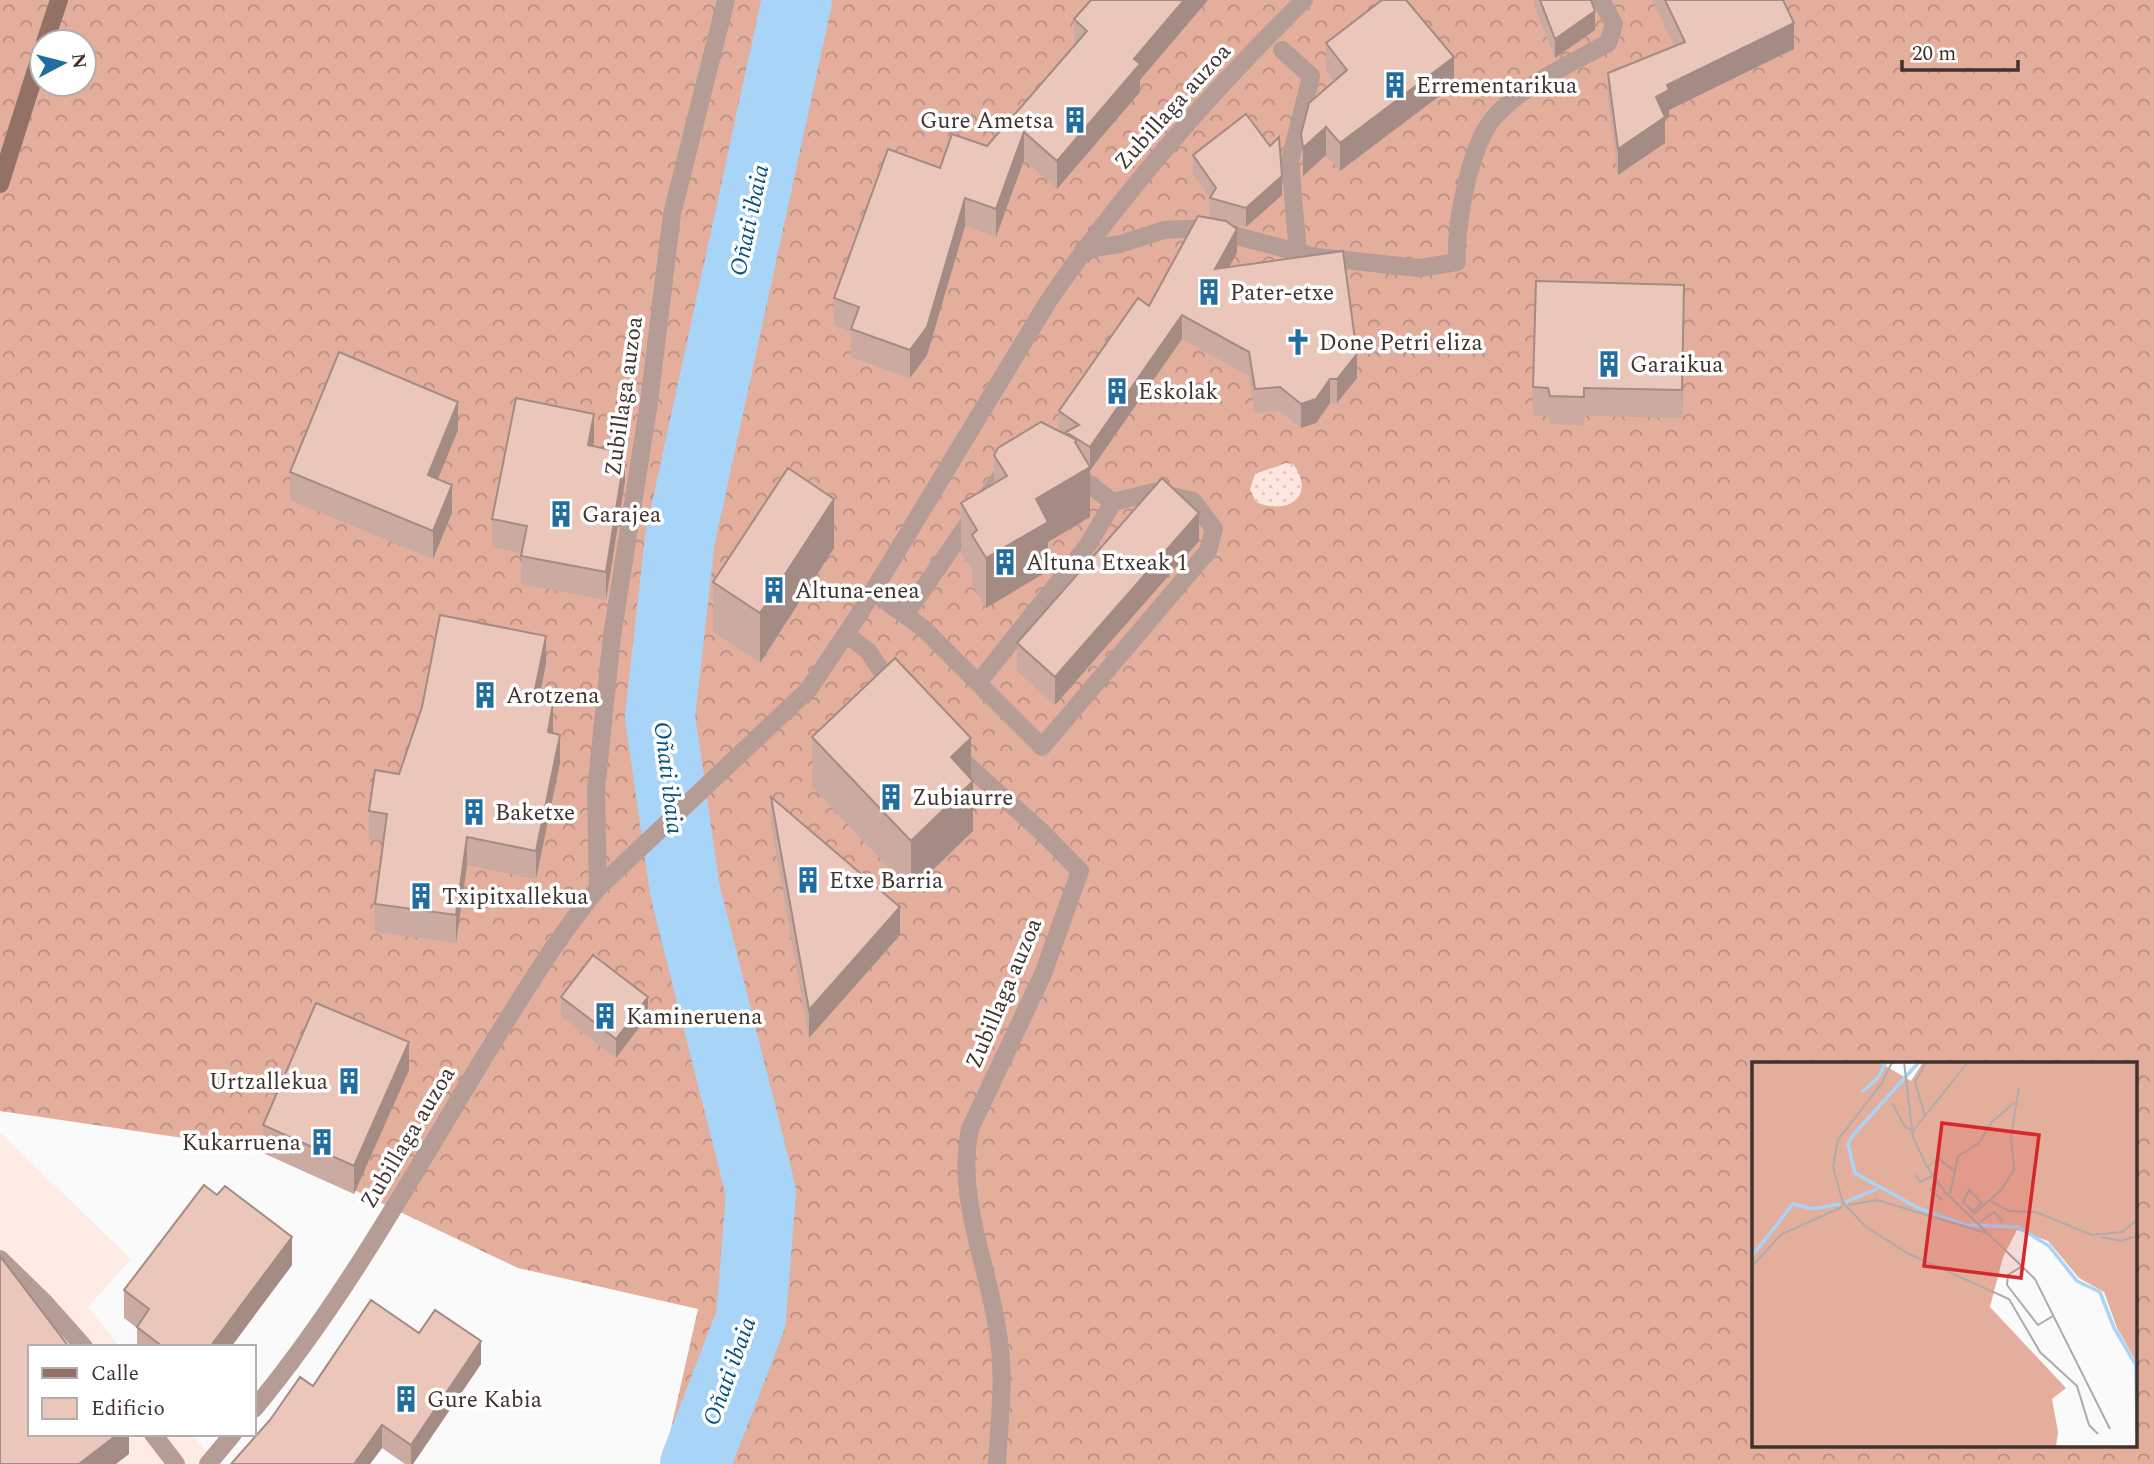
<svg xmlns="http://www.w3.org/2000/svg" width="2154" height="1464" viewBox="0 0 2154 1464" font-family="Spectral,serif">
<defs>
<pattern id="forest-crowns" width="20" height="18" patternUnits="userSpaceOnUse" patternTransform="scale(1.75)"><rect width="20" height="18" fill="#e4ae9d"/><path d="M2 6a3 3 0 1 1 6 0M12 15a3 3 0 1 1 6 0" fill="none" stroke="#ba8e80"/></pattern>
<pattern id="park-dots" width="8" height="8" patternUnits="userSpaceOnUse" patternTransform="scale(1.75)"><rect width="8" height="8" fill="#fee5de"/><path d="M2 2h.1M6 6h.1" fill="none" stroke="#dbc5bf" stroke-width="1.8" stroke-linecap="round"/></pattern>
</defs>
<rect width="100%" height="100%" fill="#fafafa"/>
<path fill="#feebe5" d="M0 1133 131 1259 88 1307 120 1347H30V1434H192L218 1464H0Z"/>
<path fill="url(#forest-crowns)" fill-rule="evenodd" d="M0 0H2154V1464H663L698 1309 518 1268 272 1151 0 1111ZM42 42H84V84H42ZM1753 1063H2135V1445H1753Z"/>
<path fill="url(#park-dots)" d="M1286 463 1293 464C1317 496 1287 516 1256 502L1250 489 1255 474Z"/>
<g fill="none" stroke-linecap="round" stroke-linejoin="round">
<path stroke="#a8d4f8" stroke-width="70" d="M695 1464 751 1319 761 1192 685 891 660 717 680 539 797 0"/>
<path stroke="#b59d96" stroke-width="18" d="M1282 50 1311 76 1290 161 1298 253
M1083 250 1120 244 1164 230 1206 228 1317 257 1419 268 1457 262C1455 224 1470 140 1498 113 1529 82 1570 64 1608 43L1614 24 1601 0
M1071 471 1113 502
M873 592 923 628 1042 747 1208 551 1214 529 1193 501 1154 492 1113 502 1088 545 978 683
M905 615 1009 465
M846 634 868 651 893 688
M955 754 1042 832 1080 871 1043 974 970 1129C955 1201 991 1270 999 1341 1005 1382 999 1422 997 1464
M598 888 596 790 612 636 649 402 672 214 726 0
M0 1259 45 1303 84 1347
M254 1409C343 1302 411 1178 483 1059 519 1001 554 941 598 888L809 689 858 616 1049 300C1124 191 1210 93 1304 0
M153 1434 176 1464
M208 1464 233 1434"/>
<path stroke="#937166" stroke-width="18" d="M45 42 59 0
M0 184 42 51"/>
</g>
<path fill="#caaaa1" d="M1534 0H1591L1595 30 1555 58 1534 5Z
M1652 0H1783L1794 49 1669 110V117L1665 119V143L1618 175 1608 99V73L1674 46Z
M1074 19 1140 80V92L1057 189 1024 160 996 237 965 226 927 355 910 378 851 357V332L834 326V298L940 168 987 146 1074 46Z
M1326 43 1454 85 1340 171 1326 155 1303 176 1301 134 1334 81 1326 71Z
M1193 155 1282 195 1246 227 1226 222 1237 253 1229 267 1357 378 1337 403H1330L1316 423 1301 428 1280 411 1255 413 1249 376 1182 339 1090 471V517L1048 542V571L986 608 972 584V570L961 553V503L994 484V455L1059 431V411L1223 221 1210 217V198L1193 174Z
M1684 313 1682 418 1584 416V425L1550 424 1548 416 1533 415V387Z
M458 430 438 479 452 513 433 559 290 500V472Z
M594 442 593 446 625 481 606 600 521 584 522 553 492 547V519Z
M1199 541 1055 705 1017 671V643Z
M834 548 760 663 713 632V582Z
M546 664 539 700 553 731V733L560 763 536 879 467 865 456 943 375 932V904L384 841 369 839V811L399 774Z
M812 737 971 779 973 831 911 891 812 787Z
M771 797 900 935 809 1038 771 825Z
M561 997 648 1016 616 1058 561 1016Z
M409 1070 354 1194 263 1153V1125Z
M292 1265 231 1347H137V1328L124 1318V1290Z
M419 1333 481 1364 413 1464H405L382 1448 370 1464H231L313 1386Z"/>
<path fill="#a48b83" d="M1184 0H1208L1140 80V92L1057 189V161L1134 59Z
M1595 11V30L1555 58V39Z
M1794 23V49L1669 110V117L1665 119V143L1618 175V149L1656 97 1667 85Z
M1454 57V85L1340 171V143Z
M1326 127V155L1303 176V148Z
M1024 132V160L996 237V209Z
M1282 176V195L1246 227V208Z
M965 198V226L927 355 910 378V350Z
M1237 229V253L1215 292V269Z
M1684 285V313L1682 418V390Z
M1182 315V339L1090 471V517L1048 542V571L986 608V558L1036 499 1077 440V475L1090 467V447Z
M1357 354V378L1337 403V379Z
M1330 379V403L1316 423 1301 428V404Z
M458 402V430L428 503V475Z
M594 414V442L588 473V445Z
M625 453V481L606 600V572Z
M452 485V513L433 559V531Z
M834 499V548L760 663V613Z
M1199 513V541L1055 705V677Z
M546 636V664L533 727V699Z
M553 703V731L548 760V732Z
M560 735V763L536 879V851Z
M971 738V783L973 781V831L911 891V841L951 757Z
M467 837V865L456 943V915Z
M900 907V935L809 1038V1010Z
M648 997V1016L616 1058V1039Z
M409 1042V1070L354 1194V1166Z
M292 1237V1265L231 1347H210Z
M481 1341V1364L413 1464H411V1445Z
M382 1425V1448L370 1464H354Z
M118 1434H129V1454L116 1464H79Z"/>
<path fill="#ebc6bb" stroke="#a48b83" stroke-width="2" d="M1091 0H1184L1134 59 1140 64 1057 161 1024 132 996 209 965 198 927 327 910 350 851 329 859 307 834 298 888 149 940 168 952 134 987 146 1087 31 1074 19Z
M1382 0H1406L1454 57 1340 143 1326 127 1303 148 1301 134 1309 103 1347 70 1326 43Z
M1540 0H1591L1595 11 1555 39Z
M1665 0H1783L1794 23 1667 85 1669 90 1656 97 1665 117 1618 149 1608 73 1685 42Z
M1246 114 1270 146 1279 137 1282 176 1246 208 1210 198 1216 188 1193 155Z
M1198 216 1226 221 1237 229 1215 269 1343 251 1357 354 1337 379H1330L1316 399 1301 404 1280 387 1255 389 1249 352 1182 315 1090 447 1066 432 1079 425 1059 411 1138 298 1149 306Z
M1536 281 1684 285 1682 390 1584 388V397L1550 396 1548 388 1533 387Z
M339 352 458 402 428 475 452 485 433 531 290 472Z
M516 398 594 414 588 445 625 453 606 572 521 556 527 526 492 519Z
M1041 422 1077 440 1075 442 1090 467 1036 499 1048 522 986 558 972 535 977 530 961 503 1007 476 994 455 998 448Z
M788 468 834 499 760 613 713 582Z
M1162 478 1199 513 1055 677 1017 643Z
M440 615 546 636 533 699 553 703 548 732 560 735 536 851 467 837 456 915 375 904 387 814 369 811 375 770 399 774 422 707Z
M895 658 971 738 951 757 973 781 911 841 812 737Z
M771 797 900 907 809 1010Z
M593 955 648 997 616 1039 561 997Z
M316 1003 409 1042 354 1166 263 1125Z
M204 1185 217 1195 225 1186 292 1237 210 1347H163L137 1327 149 1309 124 1290Z
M0 1256 69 1347H30V1434H118L79 1464H0Z
M371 1300 419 1333 435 1310 481 1341 411 1445 382 1425 354 1464H231L270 1420 300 1377 313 1386Z"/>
<defs>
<symbol id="building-bare" viewBox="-9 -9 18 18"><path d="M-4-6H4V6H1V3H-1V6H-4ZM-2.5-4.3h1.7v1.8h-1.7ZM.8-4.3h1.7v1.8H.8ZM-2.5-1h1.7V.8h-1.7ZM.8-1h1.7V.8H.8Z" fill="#226da0" stroke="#fff" stroke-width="2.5" paint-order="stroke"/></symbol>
<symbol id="church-bare" viewBox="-9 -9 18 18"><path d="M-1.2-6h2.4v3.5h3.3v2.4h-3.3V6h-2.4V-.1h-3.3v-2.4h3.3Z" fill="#226da0" stroke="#fff" stroke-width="2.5" paint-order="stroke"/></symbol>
</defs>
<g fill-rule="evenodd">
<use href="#building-bare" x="1376" y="66" width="38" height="38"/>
<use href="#building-bare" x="1056" y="101" width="38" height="38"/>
<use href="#building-bare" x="1190" y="273" width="38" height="38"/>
<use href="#church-bare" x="1279" y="323" width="38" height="38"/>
<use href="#building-bare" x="1590" y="345" width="38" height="38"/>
<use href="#building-bare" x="1098" y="372" width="38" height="38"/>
<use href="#building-bare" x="542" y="495" width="38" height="38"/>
<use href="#building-bare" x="986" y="543" width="38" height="38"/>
<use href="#building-bare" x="755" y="571" width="38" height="38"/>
<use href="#building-bare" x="466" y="676" width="38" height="38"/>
<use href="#building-bare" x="872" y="778" width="38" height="38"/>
<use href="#building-bare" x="455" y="793" width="38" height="38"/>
<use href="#building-bare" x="789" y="861" width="38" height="38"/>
<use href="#building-bare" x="402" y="877" width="38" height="38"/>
<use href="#building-bare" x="586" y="997" width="38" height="38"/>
<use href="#building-bare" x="330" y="1062" width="38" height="38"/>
<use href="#building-bare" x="303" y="1123" width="38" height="38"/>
<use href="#building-bare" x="387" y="1380" width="38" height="38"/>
</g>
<g text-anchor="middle" stroke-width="7" stroke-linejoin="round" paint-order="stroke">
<g font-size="23" fill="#40322d" stroke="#fff" text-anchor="start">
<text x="1416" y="93">Errementarikua</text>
<text x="1054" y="128" text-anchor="end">Gure Ametsa</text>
<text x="1230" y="300">Pater-etxe</text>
<text x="1319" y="350">Done Petri eliza</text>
<text x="1630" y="372">Garaikua</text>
<text x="1138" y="399">Eskolak</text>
<text x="582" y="522">Garajea</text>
<text x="1026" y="570">Altuna Etxeak 1</text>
<text x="795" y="598">Altuna-enea</text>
<text x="506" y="703">Arotzena</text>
<text x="912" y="805">Zubiaurre</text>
<text x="495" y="820">Baketxe</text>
<text x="829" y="888">Etxe Barria</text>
<text x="442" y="904">Txipitxallekua</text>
<text x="626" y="1024">Kamineruena</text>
<text x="328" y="1089" text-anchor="end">Urtzallekua</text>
<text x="301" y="1150" text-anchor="end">Kukarruena</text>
<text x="427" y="1407">Gure Kabia</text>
</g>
<g font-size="23" fill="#40322d" stroke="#fff">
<text transform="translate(1172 106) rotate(-48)" y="8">Zubillaga auzoa</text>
<text transform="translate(623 396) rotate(-82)" y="8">Zubillaga auzoa</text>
<text transform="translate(1003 993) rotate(-67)" y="8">Zubillaga auzoa</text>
<text transform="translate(407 1137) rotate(-59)" y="8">Zubillaga auzoa</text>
</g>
<g font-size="24" font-style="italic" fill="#07517d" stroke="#fff">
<text transform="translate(749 220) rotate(-78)" y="8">Oñati ibaia</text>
<text transform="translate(669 778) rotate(83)" y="8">Oñati ibaia</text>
<text transform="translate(729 1371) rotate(-70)" y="8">Oñati ibaia</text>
</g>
</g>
<g transform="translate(1752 1062)">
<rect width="385" height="385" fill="#fafafa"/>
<path d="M0 0H127L159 19 171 0H385V301L365 266 352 230 327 216 296 179 265 168 251 195 238 245 314 326 300 337 306 370 304 385H0Z" fill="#e4ae9d"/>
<path fill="none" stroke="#a8d4f8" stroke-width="3.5" d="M167 0 101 73 96 82 103 111 166 146 214 163 266 165 297 184 325 219 348 230 362 266 384 303 385 370M110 30 126 16 134 0M93 140 125 127M0 194 41 142 61 147 88 142"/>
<path fill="none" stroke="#b0aaa8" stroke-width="2" d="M140 0 130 21 86 78 81 105 91 141 113 164 157 192 257 237 288 290 325 324 337 363 346 372M152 0 161 75 175 105 193 130 283 217 358 367M140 41 153 65 160 68M173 54 163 20 174 0M161 69 216 0M175 105 187 97 202 109M164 113 168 120 181 114M186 121 178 127 190 138M198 132 206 94 227 81 240 60 262 41M239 139 257 149 284 150 340 173 370 170 385 158M96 143 125 138 235 171M219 151 230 141 217 128 211 140 221 149M221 153 249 128 262 108 259 74 267 26M228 160 242 150 251 160M349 175 369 179 385 174M272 203 256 213 255 223 286 263 301 254M0 204 30 172 90 145"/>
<path fill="#d62828" fill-opacity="0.15" stroke="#d62828" stroke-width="3.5" d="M190 61 287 73 269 216 172 204Z"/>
<rect width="385" height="385" fill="none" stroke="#40322d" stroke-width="3.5"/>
</g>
<rect x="28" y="1345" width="228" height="91" fill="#ffffff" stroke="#b3adab" stroke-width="2"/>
<rect x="42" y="1368" width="35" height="10" fill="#937166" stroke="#b3adab" stroke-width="2"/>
<text x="91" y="1380" font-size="21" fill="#40322d">Calle</text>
<rect x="42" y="1398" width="35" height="21" fill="#ebc6bb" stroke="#b3adab" stroke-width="2"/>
<text x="91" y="1415" font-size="21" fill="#40322d">Edificio</text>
<g transform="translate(63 63) rotate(83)"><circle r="33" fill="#ffffff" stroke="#b3adab" stroke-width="2"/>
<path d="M0-5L12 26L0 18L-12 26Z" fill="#226da0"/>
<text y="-10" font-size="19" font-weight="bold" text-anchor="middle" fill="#40322d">N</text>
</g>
<path d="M1902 60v10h116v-10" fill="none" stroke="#40322d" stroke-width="3.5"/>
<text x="1912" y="60" font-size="21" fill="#40322d" stroke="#ffffff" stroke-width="5" paint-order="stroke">20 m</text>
</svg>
